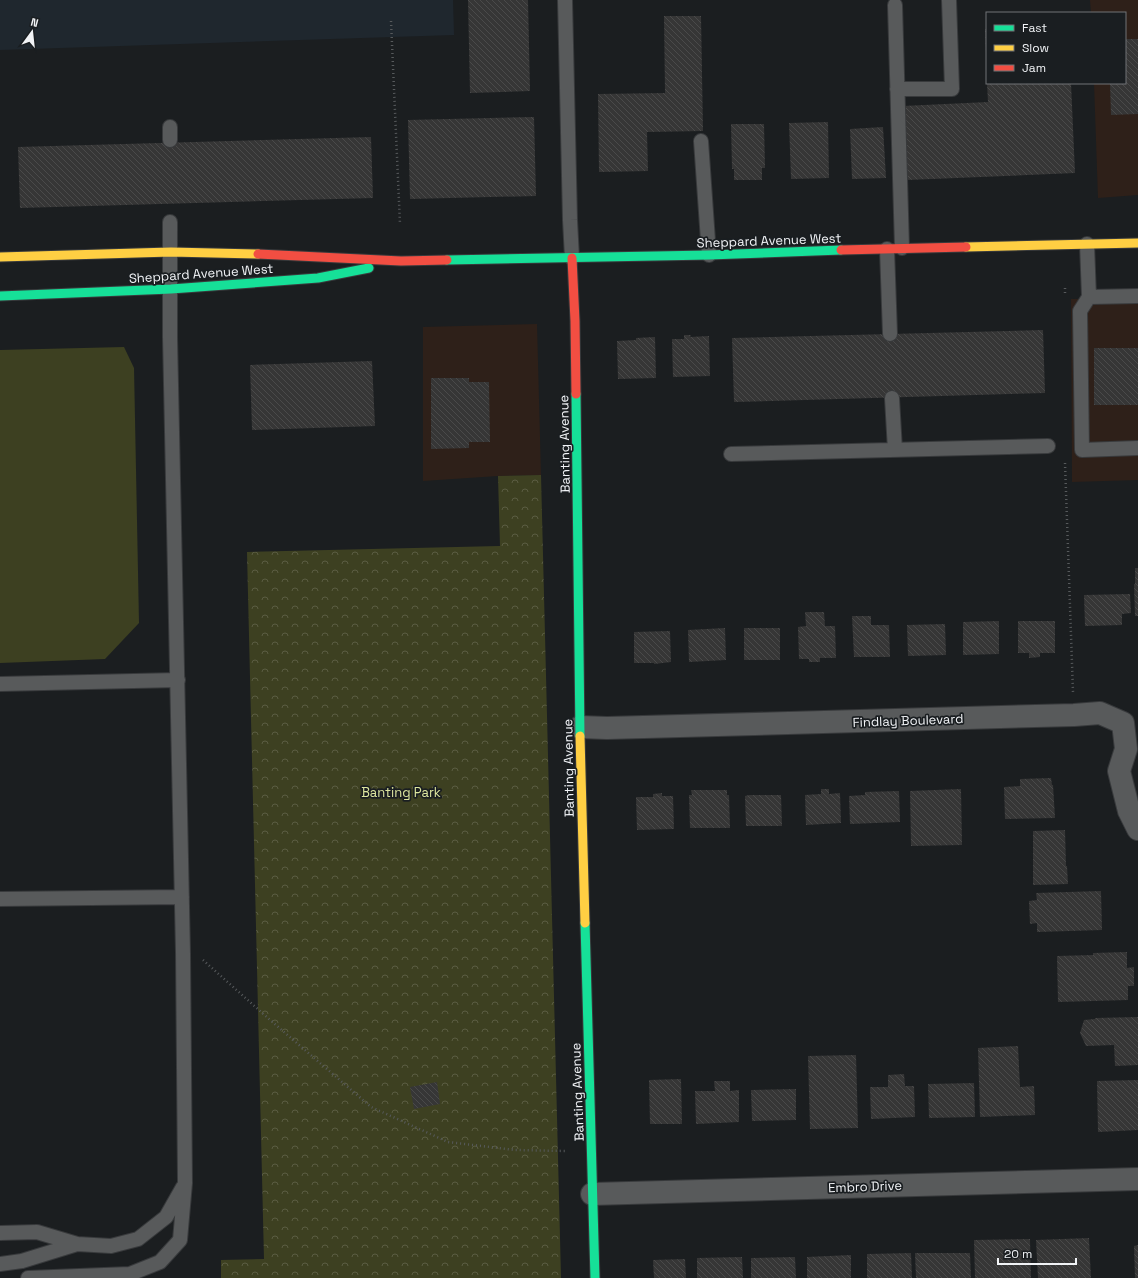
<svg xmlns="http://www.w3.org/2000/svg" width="1138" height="1278" viewBox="0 0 1138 1278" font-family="'Space Grotesk',sans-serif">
<defs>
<pattern id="forest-crowns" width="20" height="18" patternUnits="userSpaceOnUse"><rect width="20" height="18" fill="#3d4021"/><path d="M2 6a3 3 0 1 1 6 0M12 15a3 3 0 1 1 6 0" fill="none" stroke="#5a5c42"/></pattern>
<pattern id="building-back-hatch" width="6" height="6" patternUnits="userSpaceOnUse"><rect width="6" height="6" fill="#363636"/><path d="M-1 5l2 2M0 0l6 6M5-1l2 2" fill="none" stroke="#4a4a4a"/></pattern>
</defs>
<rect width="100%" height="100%" fill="#1b1e20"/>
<path fill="#2e2019" d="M1090 0H1138V195L1098 198 1094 83H1125V13H1091Z
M1138 298V480L1072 482 1071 299Z
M537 324 541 475 498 476 423 481V327Z"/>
<path fill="#1f272e" d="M0 0H453L454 35 0 50Z"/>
<path fill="#3d4021" d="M124 347 134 368 139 623 105 659 0 663V350Z"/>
<path fill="url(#forest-crowns)" d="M541 475 561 1278H221V1260L264 1259 247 552 500 546 498 476Z"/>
<path fill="url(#building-back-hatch)" d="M468 0H528L530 91 470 93Z
M664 16H701L703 131 647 132 648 171 599 172 598 94 665 93Z
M985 29H987V53H986Z
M1125 39H1138V114L1111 115 1110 83H1125Z
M987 83H1071L1075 173 907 180 903 106 988 102Z
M534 117 536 196 410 199 408 120Z
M828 122 829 178 791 179 789 123Z
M731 124H764L765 168H762V180H734V169H732Z
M883 127 886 178 852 179 850 129Z
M371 137 373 198 20 208 18 147Z
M1043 330 1045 393 734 402 732 338Z
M684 335H691L690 337 709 336 710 376 673 377 672 339H684Z
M655 337 656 378 618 379 617 341 636 340V338Z
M1094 348H1138V405H1094Z
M372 361 375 426 252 430 250 365Z
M431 378H469V382H489L490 442H469V448L431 449Z
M1135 568H1138V616H1135L1134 584H1135Z
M1130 594 1131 613 1122 614V625L1085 626 1084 595Z
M805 612H824L825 626H835L836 658H820V662H809V659H799L798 627 806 626Z
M852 616H871V625H889L890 657H854Z
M999 621V654L963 655V622Z
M1018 621H1055V653H1040V657L1029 658V653H1018Z
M945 624 946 655 908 656 907 625Z
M725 628 726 660 689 662 688 630Z
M744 628H780V660H744Z
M670 631 671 662 654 664V663H634V632Z
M1051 778 1052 785H1053L1055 818 1005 819 1004 787 1020 786V779Z
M821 789H829V794L840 793 841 823 806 825 805 795 821 794Z
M961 789 962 845 911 846 910 791Z
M691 790H727V795H729L730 828H690L689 795H692Z
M899 791 900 822 850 824 849 796 865 795V792Z
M662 793V796H673L674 829 637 830 636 797H653V794Z
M749 795H781L782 826H746L745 796Z
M1065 830 1066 866H1067L1068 884 1033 885V831Z
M1101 891 1102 930 1037 932V923L1030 924 1029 901 1037 900 1036 893Z
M1127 952V968L1134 967V986H1128V1000L1058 1002 1057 956 1093 955V953Z
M1138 1017V1065L1115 1066 1114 1045 1086 1046 1080 1033 1084 1020 1095 1019V1018Z
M1018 1046 1020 1087 1034 1086 1035 1115 980 1117 978 1048Z
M856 1055 858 1128 810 1129 808 1056Z
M904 1074 905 1086H914L915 1117 871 1119 870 1087H888V1075Z
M681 1079 682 1124H650L649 1080Z
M1138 1080V1130L1098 1132 1097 1081Z
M714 1081H730V1091L739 1090V1122L696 1124 695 1091H715Z
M437 1082 440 1104 414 1109 410 1087Z
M974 1083 975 1117 929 1118 928 1084Z
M796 1089V1120L752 1121 751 1090Z
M1089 1238 1091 1278H1038L1036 1240Z
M1030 1239 1031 1278H975L974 1240Z
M1138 1245V1278H1135L1134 1246Z
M911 1253 912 1278H867V1254Z
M915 1253H970L971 1278H916Z
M851 1255V1278H807V1257Z
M742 1257 743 1278H697V1258Z
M795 1257 796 1278H751V1258Z
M685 1259 686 1278H654L653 1260Z"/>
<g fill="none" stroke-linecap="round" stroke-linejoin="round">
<defs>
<path id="lane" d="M565 0 570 220 572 258
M895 5 902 248
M897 89H952L949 0
M170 127V140
M701 141 709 255
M1087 244 1089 297 1138 296
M887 249 890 334
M1089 297 1080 311 1082 450 1138 448
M892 398 895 450
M731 454 1048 446
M0 684 178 680
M0 899 182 897
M0 1233 37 1232 77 1244 111 1246 138 1239 166 1217 183 1187
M0 1264 22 1261 77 1244
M28 1278 130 1274 160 1262 180 1240 185 1183 183 953 170 337V222"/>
<path id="street" d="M580 727 607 728 1074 715 1100 713 1123 723 1126 749 1119 771 1129 811 1138 829
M592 1194 1138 1179"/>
<path id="fast" d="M447 260 709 255 841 250
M0 296 171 289 318 278 369 268
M576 394 580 736
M585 923 595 1278"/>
<path id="slow" d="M966 247 1138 243
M0 257 171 252 258 254
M580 736 585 923"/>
<path id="jam" d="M841 250 966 247
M258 254 401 261 447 260
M572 258 575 321 576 394"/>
</defs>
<use href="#lane" stroke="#383a3c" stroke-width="16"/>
<use href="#street" stroke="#383a3c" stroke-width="24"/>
<use href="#fast" stroke="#383a3c" stroke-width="11"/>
<use href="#slow" stroke="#383a3c" stroke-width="11"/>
<use href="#jam" stroke="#383a3c" stroke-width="11"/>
<path stroke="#575a5c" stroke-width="2.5" stroke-dasharray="1 3" stroke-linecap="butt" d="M391 21 400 224
M1065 288V296
M1065 463 1073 692
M203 960 269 1019 371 1107 448 1142 515 1150 567 1151"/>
<use href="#lane" stroke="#585a5b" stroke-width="14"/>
<use href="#street" stroke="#585a5b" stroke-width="22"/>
<use href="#fast" stroke="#16e098" stroke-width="9"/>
<use href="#slow" stroke="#ffcf43" stroke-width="9"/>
<use href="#jam" stroke="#f24e42" stroke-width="9"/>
</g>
<g text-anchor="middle" stroke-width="3.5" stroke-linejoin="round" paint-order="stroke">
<g font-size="13" fill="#f1f3f6" stroke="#1a1e21">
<text transform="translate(769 240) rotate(-2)" y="5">Sheppard Avenue West</text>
<text transform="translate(201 273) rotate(-4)" y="5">Sheppard Avenue West</text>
<text transform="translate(564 444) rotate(-91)" y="5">Banting Avenue</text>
<text transform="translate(908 720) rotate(-2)" y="5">Findlay Boulevard</text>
<text transform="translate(568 768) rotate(-91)" y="5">Banting Avenue</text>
<text transform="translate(577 1092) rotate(-92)" y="5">Banting Avenue</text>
<text transform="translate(865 1186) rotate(-2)" y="5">Embro Drive</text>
</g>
<g font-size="13" fill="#dde69f" stroke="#1a1e21">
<text x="401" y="797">Banting Park</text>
</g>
</g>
<rect x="986" y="12" width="140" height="72" fill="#1a1e21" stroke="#707376"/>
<rect x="994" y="25" width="20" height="6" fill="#16e098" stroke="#707376"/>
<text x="1022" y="32" font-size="12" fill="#f1f3f6">Fast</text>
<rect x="994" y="45" width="20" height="6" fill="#ffcf43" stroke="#707376"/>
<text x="1022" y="52" font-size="12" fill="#f1f3f6">Slow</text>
<rect x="994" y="65" width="20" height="6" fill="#f24e42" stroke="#707376"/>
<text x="1022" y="72" font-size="12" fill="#f1f3f6">Jam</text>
<g transform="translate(32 32) rotate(15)" stroke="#1a1e21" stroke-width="3" paint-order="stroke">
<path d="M0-3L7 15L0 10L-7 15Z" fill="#f1f3f6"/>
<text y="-6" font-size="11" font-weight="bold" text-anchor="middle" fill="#f1f3f6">N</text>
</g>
<path d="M998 1258v6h78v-6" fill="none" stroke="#f1f3f6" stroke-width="2"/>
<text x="1004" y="1258" font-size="12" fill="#f1f3f6" stroke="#1a1e21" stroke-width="3" paint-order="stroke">20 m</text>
</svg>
